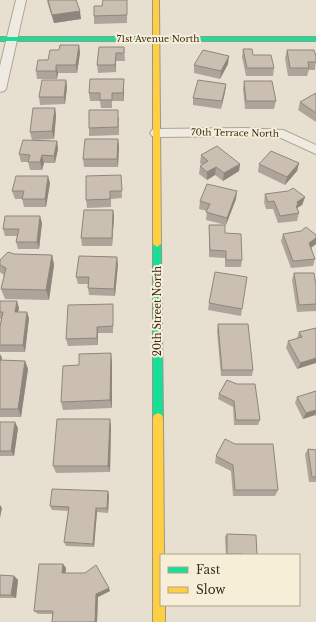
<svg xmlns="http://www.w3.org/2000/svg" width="316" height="622" viewBox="0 0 316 622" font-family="'Libre Baskerville',serif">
<rect width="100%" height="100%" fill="#e7e0d1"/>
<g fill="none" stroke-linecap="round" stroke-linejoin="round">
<defs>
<path id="street" d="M16 0H26L6 89 4 91 0 92V66Z
M244 128 283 130 316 145V154L281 138 244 136 156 137 152 136 150 133 152 130 156 129Z"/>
<path id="fast" d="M0 37H316V41H0Z
M157 241 161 244 163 418 162 421 158 423 154 421 153 418V244Z"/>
<path id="slow" d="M153 0H159L161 244 157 247 153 244Z
M158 413 162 415 163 418 164 555H161V605H165V622H153V418L154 415Z"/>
</defs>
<use href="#street" stroke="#ada599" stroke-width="2"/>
<use href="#fast" stroke="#9c958a" stroke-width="2"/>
<use href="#slow" stroke="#9c958a" stroke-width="2"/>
<use href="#street" fill="#efebe3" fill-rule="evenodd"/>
<use href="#fast" fill="#16e098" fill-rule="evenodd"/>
<use href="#slow" fill="#ffcf43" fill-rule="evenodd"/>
</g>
<path fill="#afa499" d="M47 0H76L81 19 54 23 48 5Z
M127 0V23L94 24V16L102 6Z
M79 45 80 53 77 73H58L57 79H37L36 71 59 50Z
M124 47 125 61H116V72L98 73 97 65Z
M243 49 274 68 273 76H246L242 57Z
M287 50 316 56 315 70H309L307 76H288L285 58Z
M228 64 220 79 194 73V65Z
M124 79V101H112V108H101L100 101H90L89 93Z
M66 80 67 87 65 104 40 105 39 97Z
M244 81 276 101 274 109H245L243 89Z
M226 84 225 92 221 109 193 105V98Z
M316 93V122L298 110 300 102Z
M55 108 56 116 54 139 32 140 30 132Z
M119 117V135L89 136V128Z
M118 139 119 147 118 167H84L83 159Z
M57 141 58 149 55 163H44L42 170H30L28 162H21L19 154Z
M201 155 240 164 239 171 223 181 215 175 207 180 199 174 200 166 202 165 200 163Z
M299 163 297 171 285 185 258 172 259 164Z
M121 175 122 198 111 199V207L87 208 86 200Z
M50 183 46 207H24L22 199H15L12 191Z
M265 194 305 197 302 205 297 208 299 213 297 221 278 223 273 209H266L264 202Z
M236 199 226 225 206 220 207 211 199 209 200 201Z
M113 210 114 217 112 246H82L81 238Z
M42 223 39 249H18L16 242 17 236H5L3 229Z
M209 225 225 233 242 260 241 267H225V258L209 257Z
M283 234 316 235V244L311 248 315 259 313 266 291 268 281 241Z
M14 254 52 255 54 265 49 300 5 299 1 289 4 275 1 273 0 272V260Z
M118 264 115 296 89 295 88 288V284H78L76 277Z
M294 273 316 285V311L297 312 292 280Z
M0 301 19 308 18 312 29 318 25 352H0V327L1 319H0Z
M209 303 242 309 241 316 208 310Z
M113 311V333H98V345L68 346 66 339Z
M218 324 253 370 252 376H221L217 331Z
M316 328 297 369 286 348 288 341 297 338 299 332Z
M0 354 2 358 1 360 25 361 28 369 21 417H0Z
M112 361V408L63 410 61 402 79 365Z
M227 380 260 420 258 425H234L233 407 218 399 219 394Z
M316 391V417L315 415 303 419 295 403 297 397Z
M0 422 18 428 14 456H0Z
M111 426 110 472 56 473 53 466Z
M225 439 278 490 275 496H233L231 471 215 463 216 456Z
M308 449 316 450V482H309L305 454Z
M108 491 109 496 108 513 97 512 94 547 66 546 64 542 68 511 52 510 50 506Z
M227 534 257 555H265H226L225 537Z
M63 564 66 568 65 573 110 591 98 597 97 622H52V614H38L34 611Z
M0 575 14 576 18 580 16 598H0Z"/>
<path fill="#8e867d" d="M80 11 81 19 54 23 52 15Z
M79 45 80 53 77 73 76 65Z
M116 53V72L115 65Z
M229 56 228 64 220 79 221 71Z
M56 65 58 73 57 79 56 71Z
M124 79V101L123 93Z
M66 80 67 87 65 104 64 97Z
M226 84 225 92 221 109 222 101Z
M55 108 56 116 54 139 52 131Z
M118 139 119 147 118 167 117 159Z
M57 141 58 149 55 163 54 156Z
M42 155 44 163 42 170 40 162Z
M299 163 297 171 285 185 287 177Z
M240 164 239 171 223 181 224 173Z
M216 167 215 175 207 180V172Z
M48 176 50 183 46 207 45 199Z
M237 191 236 199 226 225 227 218Z
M305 197 302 205 297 208 294 213 297 202Z
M113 210 114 217 112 246V238Z
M40 216 42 223 39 249 37 242Z
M316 238V244L306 251 309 243Z
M52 255 54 265 49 300 46 290Z
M117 257 118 264 115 296 114 289Z
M17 301 19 308 17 318 15 312Z
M27 312 29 318 25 352 23 345Z
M97 327 98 333V345L97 338Z
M111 353 112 361V408L110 400Z
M0 354 2 358 0 368Z
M316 358V363L297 369 300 363Z
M25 361 28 369 21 417 18 409Z
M316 410V413L315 415 303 419 306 413Z
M110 419 111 426 110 472 108 466Z
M15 422 18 428 14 456 11 451Z
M108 491 109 496 108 513 107 508Z
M0 505 2 508 0 518Z
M96 508 97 512 94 547 93 544Z
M63 564 66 568 65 577 62 573Z
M14 576 18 580 16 598 11 595Z
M109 588 110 591 98 597 97 622H95L96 594Z"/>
<path fill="#cbbfb2" stroke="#8e867d" d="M48 0H76L80 11 52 15Z
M103 0H127V15L94 16V6H102Z
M60 45H79L76 65H56V71H36L38 60H48L50 50H59Z
M99 47H124V53H116L115 65H97Z
M243 49H252L253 55H271L274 68H247Z
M203 50 229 56 221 71 194 65Z
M287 50H314L316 56V62H308L309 68H290Z
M90 79H124L123 93H112V100H100V93H89Z
M42 80H66L64 97H39Z
M198 80 226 84 222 101 193 98Z
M244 81H272L276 101H246Z
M316 93V113L300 102Z
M33 108H55L52 131 30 132Z
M89 110H118V127L89 128Z
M85 139H118L117 159H83Z
M23 140 57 141 54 156 42 155 40 162H28L30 155 19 154Z
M217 146 240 164 224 173 216 167 207 172 200 166 208 161 201 155Z
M271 151 299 163 287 177 259 164Z
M121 175 122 191H110V199L86 200V176Z
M16 176H48L45 199H22L24 191H12Z
M207 184 237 191 227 218 206 212 210 204 200 201Z
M293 188 305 197 297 202 298 205 296 206 299 213 280 216 274 201 268 202 265 194 288 191Z
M84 210H113L112 238H81Z
M5 216H40L37 242H16L19 229H3Z
M209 225H225V233L241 234 242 260H226V251L210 250Z
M306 227 316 235V238L309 243 315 259 293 261 283 234 301 231Z
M8 252 14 254 52 255 46 290 1 289 6 268 0 265V260Z
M79 256 117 257 114 289 88 288 89 277H76Z
M215 272 247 277 242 309 209 303Z
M294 273H314L316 285V304L299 305Z
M0 301H17L15 312H27L23 345H0V327L3 312H0Z
M113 304V326L97 327V338L66 339 68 305Z
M218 324H248L253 370H222Z
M316 328V358L300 363 288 341 302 337 299 332Z
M111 353 110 400 61 402 63 366 79 365V354Z
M0 360 25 361 18 409H0Z
M227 380 237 384H255L260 420H236L234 401 219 394Z
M316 391V410L306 413 297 397Z
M57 419H110L108 466H53Z
M0 422H15L11 451H0Z
M225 439 235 444H273L278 490H235L233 465 216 456Z
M308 449 316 450V477H312Z
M52 489 108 491 107 508H96L93 544 64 542 69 507 50 506Z
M227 534 256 535 257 555H265H242V554H227Z
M39 564H63L62 573H85L96 565 109 588 96 594 95 622H52L53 611H34Z
M0 575 14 576 11 595H0Z"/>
<g text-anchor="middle" stroke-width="4" stroke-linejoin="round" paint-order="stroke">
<g font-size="9" fill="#3d2e20" stroke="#f7eed8">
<text x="158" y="42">71st Avenue North</text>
<text transform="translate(235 133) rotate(1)" y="3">70th Terrace North</text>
</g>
<g font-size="10" fill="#3d2e20" stroke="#f7eed8">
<text transform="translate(157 311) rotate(-90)" y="4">20th Street North</text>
</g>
</g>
<rect x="160" y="554" width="140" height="52" fill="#f7eed8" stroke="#ada18e"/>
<rect x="168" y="567" width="20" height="6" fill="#16e098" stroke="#ada18e"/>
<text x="196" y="574" font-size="12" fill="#3d2e20">Fast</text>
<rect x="168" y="587" width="20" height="6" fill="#ffcf43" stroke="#ada18e"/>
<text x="196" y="594" font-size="12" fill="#3d2e20">Slow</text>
</svg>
